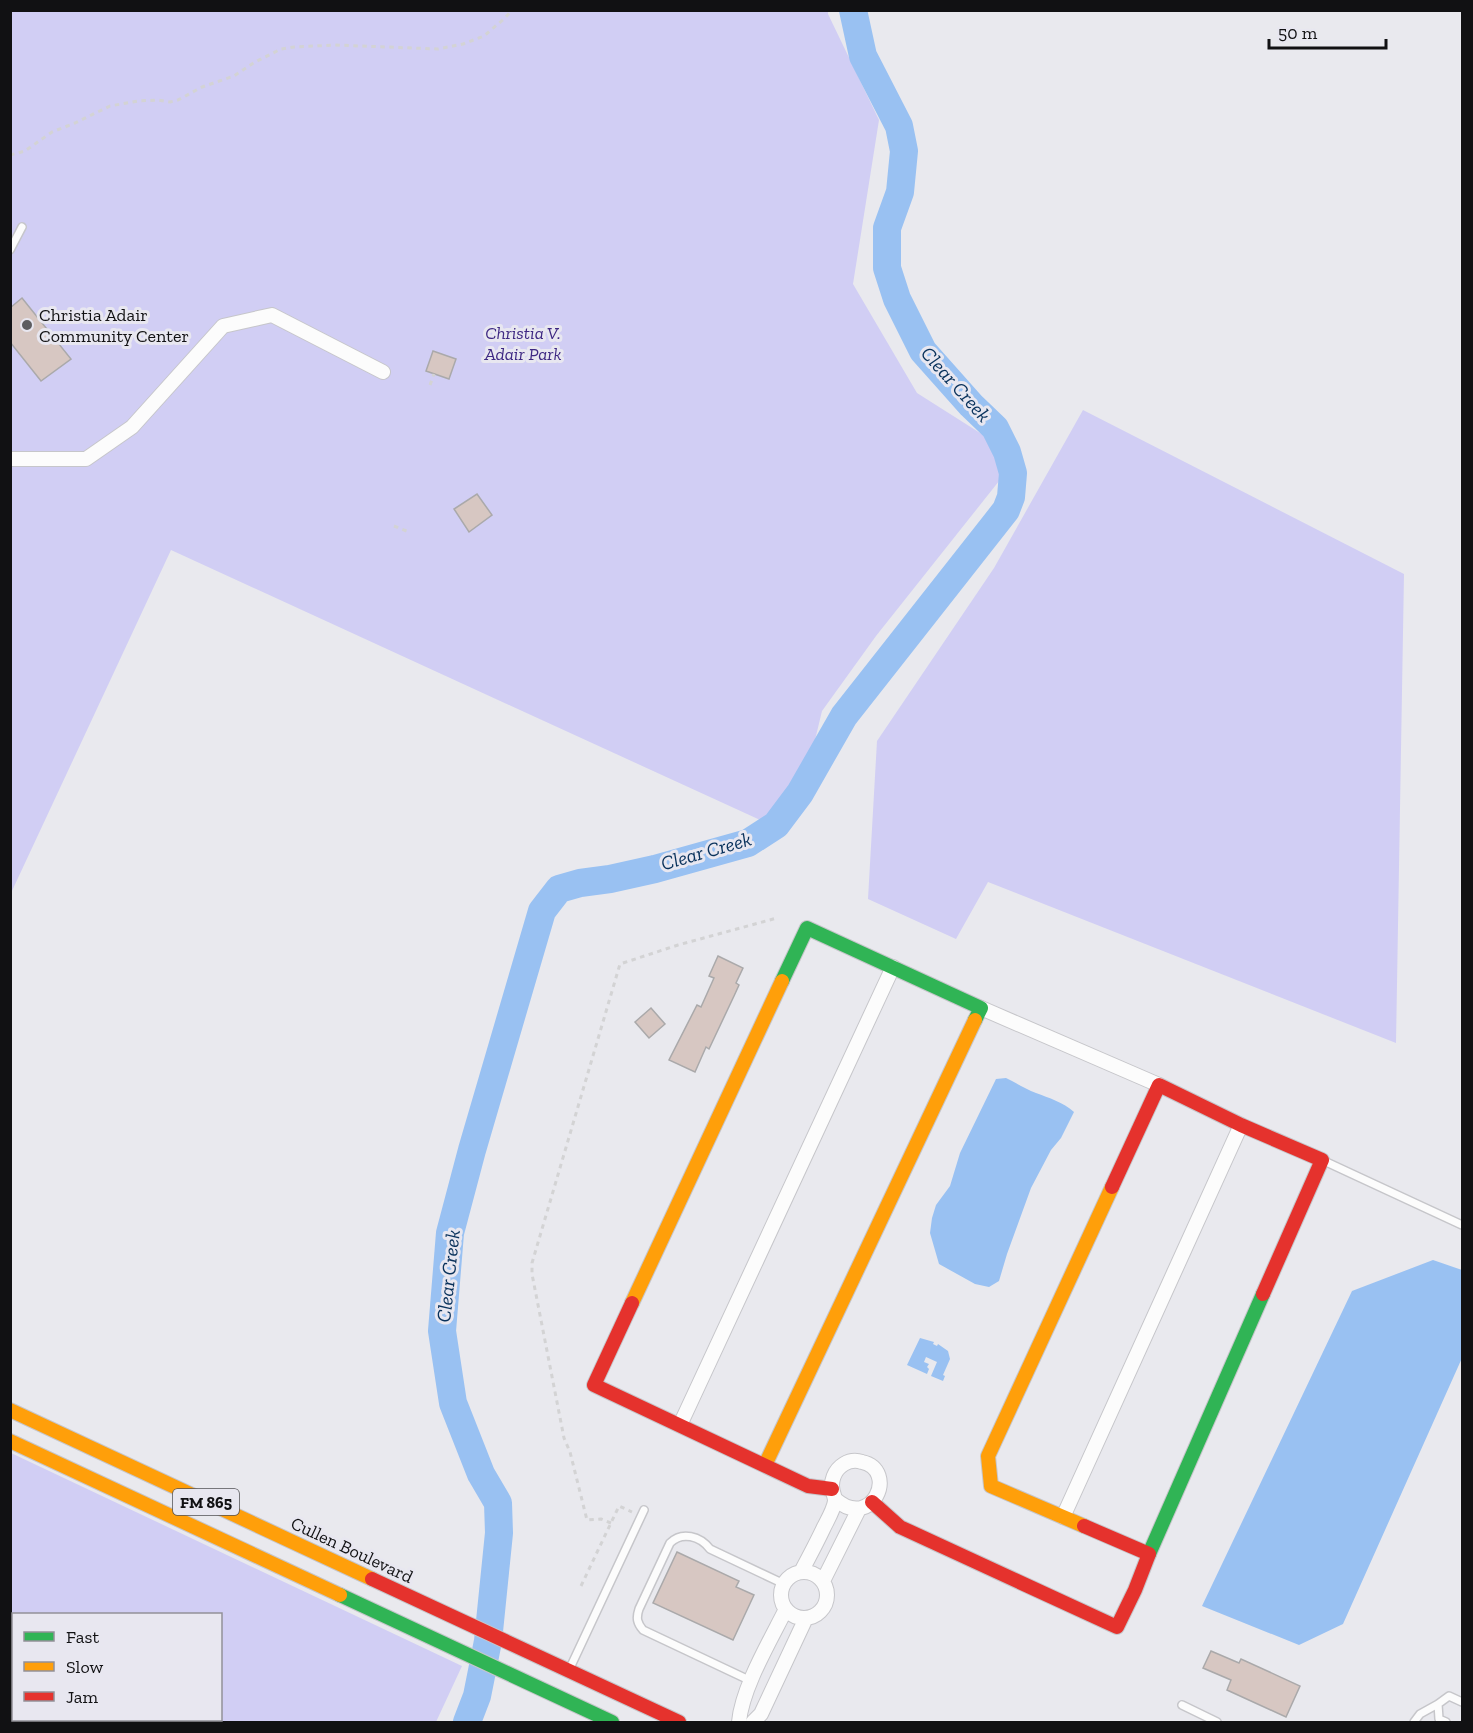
<svg xmlns="http://www.w3.org/2000/svg" width="1473" height="1733" viewBox="0 0 1473 1733" font-family="'Zilla Slab',serif">
<rect width="100%" height="100%" fill="#e9e9ee"/>
<path fill="#d1cef4" fill-rule="evenodd" d="M11 11H828V14L879 120 853 284 917 393 988 438 1007 471 876 636 822 711 808 769 771 825 171 550 11 893Z
M1083 410 1404 574 1396 1043 988 882 956 939 868 899 877 741 994 568Z
M11 1453 462 1666 436 1722H11ZM14 1614H220V1720H14Z"/>
<path fill="#99c1f2" d="M1006 1078C1016 1083 1026 1089 1036 1093 1049 1098 1063 1102 1074 1112L1061 1138 1051 1150 1031 1188 1007 1254 999 1281 989 1287 975 1284 939 1264 930 1233 932 1218 936 1205 950 1186 960 1153 996 1079Z
M1433 1260 1462 1270V1358L1343 1624 1299 1645 1202 1606 1352 1291Z
M920 1338 934 1342 933 1344 937 1346 938 1344 948 1351 950 1359 943 1375 945 1376 943 1381 931 1376 937 1362 926 1357 924 1362 929 1364 927 1367 929 1369 927 1374 907 1365Z"/>
<g fill="none" stroke-linecap="round" stroke-linejoin="round">
<path stroke="#99c1f2" stroke-width="28" d="M467 1722 477 1696 488 1641 499 1533 498 1503 481 1474 453 1403 442 1331 450 1233 472 1150 542 911 559 889 580 883 610 879 655 869 748 843 776 825 800 793 844 716 1006 510 1011 497 1013 473 1007 452 995 428 971 405 923 351 897 299 887 268V228L900 192 904 151 899 126 863 56 853 10"/>
</g>
<path fill="#d7c7c2" stroke="#aaa9aa" stroke-width="1.5" d="M22 298 71 359 41 381 10 342V308Z
M433 351 456 359 449 379 426 371Z
M477 494 492 515 469 532 454 509Z
M718 956 743 968 736 983 739 985 734 996 709 1049 706 1047 695 1072 669 1060 697 1005 701 1007 714 978 709 976Z
M651 1008 665 1024 649 1038 635 1022Z
M677 1552 739 1581 736 1587 754 1595 733 1640 653 1603Z
M1211 1651 1239 1663 1241 1659 1300 1686 1286 1717 1227 1690 1231 1680 1203 1668Z"/>
<g fill="none" stroke-linecap="round" stroke-linejoin="round">
<defs>
<path id="lane" d="M10 250 22 227
M1322 1160 1462 1225
M570 1668 644 1510
M751 1681 643 1630C637 1623 636 1618 639 1609L670 1543C682 1531 700 1536 710 1549L784 1584
M1182 1705 1217 1722
M1414 1722 1420 1714 1438 1704
M1446 1722 1439 1719 1438 1704 1449 1696 1462 1702"/>
<path id="street" d="M10 459H86L132 427 223 326 272 315 383 372
M981 1008 1159 1085
M680 1425 893 967
M1063 1517 1241 1125
M781 1595a23 23 0 1 1 46 0a23 23 0 1 1-46 0Z
M801 1572C809 1557 817 1542 824 1527 828 1519 834 1509 835 1501 835 1497 834 1496 833 1492 830 1482 834 1470 844 1464 849 1461 856 1460 862 1462 899 1470 872 1532 835 1499
M823 1581 859 1509
M739 1722C742 1688 770 1641 786 1609
M753 1722 761 1714 806 1618"/>
<path id="fast" d="M782 981 807 928 981 1008 975 1020
M1149 1554 1263 1294
M340 1595 612 1722"/>
<path id="slow" d="M632 1303 782 981
M10 1410 372 1579
M10 1441 340 1595
M765 1465 975 1020
M1084 1526 991 1486 988 1456 1112 1187"/>
<path id="jam" d="M1112 1187 1159 1085 1241 1125 1322 1160 1263 1294
M632 1303 594 1385 808 1486 832 1489
M872 1502 900 1527 1117 1627 1135 1590 1149 1554 1084 1526
M372 1579 679 1722"/>
</defs>
<use href="#lane" stroke="#c6c6ca" stroke-width="10"/>
<use href="#street" stroke="#c6c6ca" stroke-width="16"/>
<use href="#fast" stroke="#c6c6ca" stroke-width="16"/>
<use href="#slow" stroke="#c6c6ca" stroke-width="16"/>
<use href="#jam" stroke="#c6c6ca" stroke-width="16"/>
<path stroke="#d3d3d4" stroke-width="3" stroke-dasharray="4.5 4.5" stroke-linecap="butt" d="M10 155 25 151 52 132 75 123 110 106 138 101 158 100 170 102 178 100 202 87 234 76 255 62 281 49 294 47 335 45 438 49 463 44 484 36 505 18 512 10
M430 385 434 374
M394 526 409 532
M611 1523 601 1519 587 1520 570 1452 564 1438 532 1274V1263L620 964 678 945 777 918
M581 1586 619 1506 632 1512"/>
<use href="#lane" stroke="#fcfcfc" stroke-width="7"/>
<use href="#street" stroke="#fcfcfc" stroke-width="14"/>
<use href="#fast" stroke="#30b455" stroke-width="14"/>
<use href="#slow" stroke="#ff9f0a" stroke-width="14"/>
<use href="#jam" stroke="#e5322d" stroke-width="14"/>
</g>
<circle fill="#5d5d60" stroke="#e8e7f0" stroke-width="2" cx="27" cy="325" r="6"/>
<g text-anchor="middle" stroke-width="6" stroke-linejoin="round" paint-order="stroke">
<rect fill="#e8e7f0" stroke="#525155" stroke-width="1.5" x="173" y="1489" width="66" height="26" rx="4.5"/>
<g font-size="16" font-weight="bold" fill="#111113">
<text x="206" y="1508">FM 865</text>
</g>
<g font-size="18" fill="#111113" stroke="#e8e7f0" text-anchor="start">
<text x="39" y="321">Christia Adair<tspan x="39" dy="21">Community Center</tspan></text>
</g>
<g font-size="18" font-style="italic" fill="#3e2883" stroke="#e8e7f0">
<text x="523" y="339">Christia V.<tspan x="523" dy="21">Adair Park</tspan></text>
</g>
<g font-size="18" fill="#111113" stroke="#e8e7f0">
<text transform="translate(352 1550) rotate(25)" y="6">Cullen Boulevard</text>
</g>
<g font-size="20" font-style="italic" fill="#08315b" stroke="#e8e7f0">
<text transform="translate(956 384) rotate(48)" y="7">Clear Creek</text>
<text transform="translate(706 851) rotate(-16)" y="7">Clear Creek</text>
<text transform="translate(448 1276) rotate(-84)" y="7">Clear Creek</text>
</g>
</g>
<rect width="1473" height="1733" fill="none" stroke="#111113" stroke-width="24"/>
<rect x="12" y="1613" width="210" height="108" fill="#e8e7f0" stroke="#929198" stroke-width="1.5"/>
<rect x="24" y="1632" width="30" height="9" fill="#30b455" stroke="#929198" stroke-width="1.5"/>
<text x="66" y="1643" font-size="18" fill="#111113">Fast</text>
<rect x="24" y="1662" width="30" height="9" fill="#ff9f0a" stroke="#929198" stroke-width="1.5"/>
<text x="66" y="1673" font-size="18" fill="#111113">Slow</text>
<rect x="24" y="1692" width="30" height="9" fill="#e5322d" stroke="#929198" stroke-width="1.5"/>
<text x="66" y="1703" font-size="18" fill="#111113">Jam</text>
<path d="M1269 39v9h117v-9" fill="none" stroke="#111113" stroke-width="3"/>
<text x="1278" y="39" font-size="18" fill="#111113" stroke="#e8e7f0" stroke-width="4.5" paint-order="stroke">50 m</text>
</svg>
